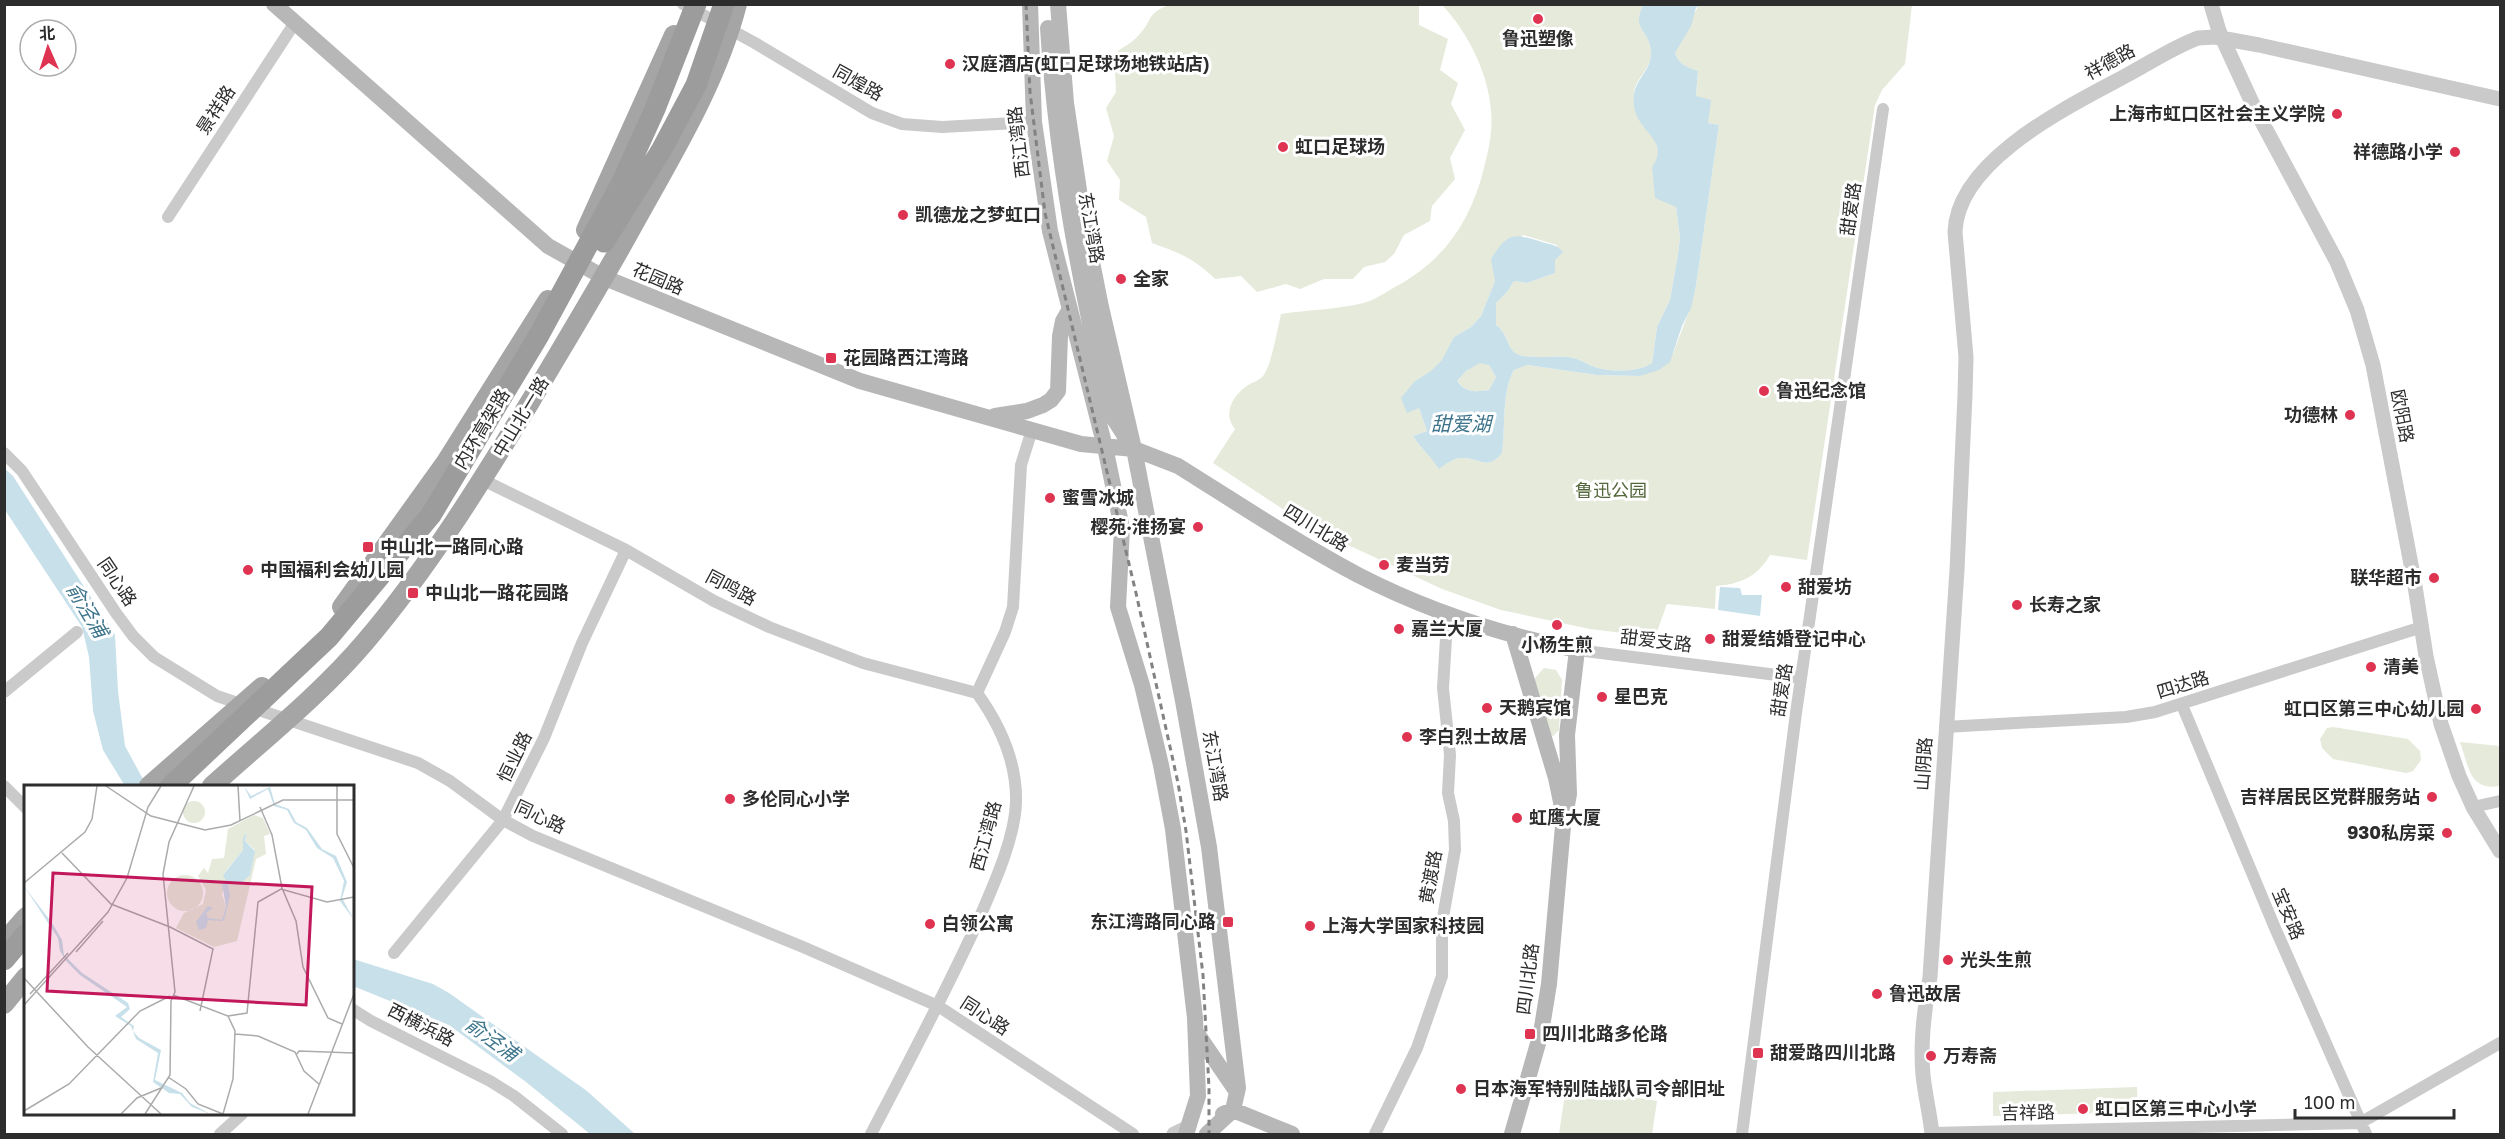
<svg xmlns="http://www.w3.org/2000/svg" width="2505" height="1139" viewBox="0 0 2505 1139" font-family="'Golos Text','Noto Sans SC',sans-serif">
<rect width="100%" height="100%" fill="#fff"/>
<path fill="#e5eadb" d="M1173 4 1419 5V25L1448 39 1440 70 1458 83 1451 104 1465 130 1450 158 1455 179 1432 206 1430 221 1404 235 1394 254 1385 262 1364 267 1353 279H1324L1300 289 1286 284 1257 292 1241 276 1215 279C1195 259 1178 252 1152 243L1146 217 1119 200 1120 180 1107 161 1114 136 1106 108 1116 92 1114 54C1121 48 1132 43 1138 36 1154 20 1145 12 1173 4Z
M1700 4 1912 5 1905 64 1882 90 1875 105 1807 560 1770 555C1757 577 1741 584 1716 586L1715 609 1667 604 1655 637 1590 629 1501 610 1442 589 1310 527 1213 463 1235 429C1222 414 1233 395 1247 386 1251 383 1260 380 1263 376 1271 367 1278 327 1281 314 1306 310 1344 309 1367 302 1376 299 1386 292 1395 287 1444 261 1471 221 1484 168 1489 149 1493 129 1491 110 1488 72 1467 31 1442 5H1643C1630 32 1653 30 1651 55 1650 70 1635 79 1634 93 1631 119 1655 129 1658 151 1661 168 1662 185 1665 201L1676 207 1680 238 1678 254 1670 300 1657 327 1652 363C1640 372 1613 372 1598 368 1587 365 1580 358 1568 357 1556 356 1526 359 1517 354 1506 348 1509 334 1496 325V303L1507 292 1514 281 1527 283 1555 273 1553 267 1557 245 1523 235 1494 271 1495 281 1481 316 1471 327 1454 337 1443 360 1432 371 1415 381 1419 408 1427 431 1413 436C1421 449 1431 456 1439 468 1446 464 1453 458 1461 458 1480 457 1487 472 1502 453 1506 427 1501 393 1514 370L1527 365 1597 375 1640 376 1673 354C1681 331 1691 310 1696 286L1719 125 1708 123 1696 97 1698 71C1687 67 1679 65 1675 53 1680 43 1695 10 1700 4Z
M1480 362 1489 365 1496 377 1489 390C1475 392 1467 393 1457 381L1466 371Z
M1544 668 1556 670 1562 680 1559 730 1553 736 1549 735 1534 685 1535 678Z
M2333 727 2408 739 2420 751 2421 760 2413 771 2406 773 2333 759 2322 748 2320 739 2327 728Z
M2460 742 2500 746V786C2469 791 2469 767 2460 742Z
M1566 1087 1657 1101 1652 1134H1559Z
M2137 1087 2138 1112 1993 1116V1092Z"/>
<path fill="#c8e0ea" fill-rule="evenodd" d="M1643 5H1700L1696 8 1691 26 1675 53C1679 65 1687 67 1698 71L1696 96 1711 100 1708 123 1719 125 1696 286 1691 308 1682 326 1670 362 1659 370 1640 376 1597 375 1527 365 1514 370C1501 393 1506 427 1502 453 1487 472 1480 457 1461 458 1453 458 1446 464 1439 469 1431 456 1421 449 1413 436L1427 431 1419 408 1407 413 1401 398 1415 381 1431 371 1442 360 1454 337 1471 327 1481 316 1495 281 1491 259C1508 232 1513 233 1542 242 1552 245 1556 244 1563 252L1555 260V273L1527 283 1514 281 1507 292 1496 303V325C1509 334 1506 348 1517 354 1526 359 1556 356 1568 357 1580 358 1587 365 1598 368 1613 372 1640 372 1652 363L1657 327 1670 300 1678 254 1680 238 1676 207 1655 198 1652 167C1670 142 1641 133 1635 111 1628 81 1649 77 1651 55 1652 29 1630 32 1643 5ZM1480 363 1489 365 1496 377 1489 390C1475 392 1466 393 1457 381L1466 371Z
M4 468 13 476 115 635 118 691 125 746 143 779 152 786H125L103 750 93 711 89 657 82 627 5 510Z
M1720 587 1740 588 1742 595H1762L1760 616 1718 610Z
M353 959 433 984 449 993 587 1091 635 1134H590L526 1082 449 1025 353 986Z"/>
<g fill="none" stroke-linecap="round" stroke-linejoin="round">
<path stroke="#cacaca" stroke-width="12" d="M683 4 755 43 872 113 902 124 942 127 1034 122
M168 217 294 24
M4 453 22 471 116 613 133 636 154 657 217 696 418 763 450 781 503 820 533 836 803 947 938 1006 1133 1134
M483 480 626 550 714 601 769 627 863 663 977 693
M1577 650 1801 678
M4 692 77 632
M977 693 1005 632 1013 607 1021 465 1032 430
M2182 705 2275 928 2366 1134
M1945 727 2126 717 2155 712 2422 627
M4 786 26 808
M2473 807 2500 801
M394 953 503 820 544 738 582 643 626 550
M352 1009 371 1021 490 1081 514 1096 562 1134
M1932 1133 2360 1123 2500 1043
M220 1134 242 1114
M871 1134C908 1063 946 992 979 919 993 886 1015 839 1016 802 1017 761 1000 725 977 693
M1375 1134 1417 1048 1442 976V923L1455 850 1454 821 1448 793 1450 755 1443 688 1446 638 1445 612
M1742 1134 1796 713 1883 109"/>
<path stroke="#cacaca" stroke-width="15" d="M2211 4 2219 31 2255 109 2337 262 2357 310 2373 365 2414 580 2426 656 2441 724 2459 776 2473 807 2500 851
M1174 1134 1189 1127
M1932 1134C1930 1114 1925 1095 1923 1075 1920 1042 1924 1010 1930 977L1957 570 1965 395 1966 357 1955 232C1957 159 2072 105 2129 74 2151 62 2174 47 2198 38L2215 37 2259 45 2500 99"/>
<path stroke="#b7b7b7" stroke-width="16" d="M274 4 548 246 605 278 860 381 1081 444 1134 449 1178 466C1237 503 1296 542 1358 575 1426 610 1502 635 1577 650L1567 735 1569 794 1563 826
M1030 4 1034 122 1050 231 1105 447 1122 528 1118 607 1142 685 1161 765 1173 829 1195 1018 1198 1096 1186 1134
M1058 4 1066 103 1083 217 1101 307 1134 449 1183 701 1209 847 1238 1088 1233 1110 1207 1134
M1048 28C1056 156 1078 278 1108 403L1114 419 1128 441
M995 416 1027 411 1043 405 1051 400 1058 391 1060 336 1063 321 1070 309
M1196 1032 1237 1092
M1223 1114 1233 1110 1292 1134
M1512 1134 1541 1033 1549 984 1563 826 1562 807 1556 778 1513 634"/>
<path stroke="#a5a5a5" stroke-width="20" d="M586 230 674 35
M342 607 446 462 548 300
M149 786 262 687
M212 786C263 740 321 694 365 642 428 568 480 484 530 402 564 344 599 287 631 229 671 156 716 85 737 4
M4 942 26 917
M4 1004 26 977"/>
<path stroke="#9c9c9c" stroke-width="21" d="M4 960 26 934"/>
<path stroke="#828282" stroke-width="3" stroke-dasharray="6 4.5" stroke-linecap="butt" d="M1026 4 1030 92 1045 213 1136 593 1178 783 1186 831 1203 975 1209 1088V1134"/>
<path stroke="#9c9c9c" stroke-width="21" d="M604 242 662 149 696 85 724 4
M171 786 329 637 431 515 539 335 621 184 655 109 696 4"/>
</g>
<g fill="#df3451" stroke="#fff" stroke-width="2">
<circle cx="1538" cy="19" r="6"/>
<circle cx="950" cy="64" r="6"/>
<circle cx="2337" cy="114" r="6"/>
<circle cx="1283" cy="147" r="6"/>
<circle cx="2455" cy="152" r="6"/>
<circle cx="903" cy="215" r="6"/>
<circle cx="1121" cy="279" r="6"/>
<rect x="825" y="352" width="12" height="12" rx="3"/>
<circle cx="1764" cy="391" r="6"/>
<circle cx="2350" cy="415" r="6"/>
<circle cx="1050" cy="498" r="6"/>
<circle cx="1198" cy="527" r="6"/>
<rect x="362" y="541" width="12" height="12" rx="3"/>
<circle cx="1384" cy="565" r="6"/>
<circle cx="248" cy="570" r="6"/>
<circle cx="2434" cy="578" r="6"/>
<circle cx="1786" cy="587" r="6"/>
<rect x="407" y="587" width="12" height="12" rx="3"/>
<circle cx="2017" cy="605" r="6"/>
<circle cx="1557" cy="625" r="6"/>
<circle cx="1399" cy="629" r="6"/>
<circle cx="1710" cy="639" r="6"/>
<circle cx="2371" cy="667" r="6"/>
<circle cx="1602" cy="697" r="6"/>
<circle cx="1487" cy="708" r="6"/>
<circle cx="2476" cy="709" r="6"/>
<circle cx="1407" cy="737" r="6"/>
<circle cx="2432" cy="797" r="6"/>
<circle cx="730" cy="799" r="6"/>
<circle cx="1517" cy="818" r="6"/>
<circle cx="2447" cy="833" r="6"/>
<rect x="1222" y="916" width="12" height="12" rx="3"/>
<circle cx="930" cy="924" r="6"/>
<circle cx="1310" cy="926" r="6"/>
<circle cx="1948" cy="960" r="6"/>
<circle cx="1877" cy="994" r="6"/>
<rect x="1524" y="1028" width="12" height="12" rx="3"/>
<rect x="1752" y="1047" width="12" height="12" rx="3"/>
<circle cx="1931" cy="1056" r="6"/>
<circle cx="1461" cy="1089" r="6"/>
<circle cx="2083" cy="1109" r="6"/>
</g>
<g text-anchor="middle" stroke-width="6" stroke-linejoin="round" paint-order="stroke">
<g font-size="18" font-weight="bold" fill="#2d2d2d" stroke="#fff" text-anchor="start">
<text x="1538" y="45" text-anchor="middle">鲁迅塑像</text>
<text x="962" y="70">汉庭酒店(虹口足球场地铁站店)</text>
<text x="2325" y="120" text-anchor="end">上海市虹口区社会主义学院</text>
<text x="1295" y="153">虹口足球场</text>
<text x="2443" y="158" text-anchor="end">祥德路小学</text>
<text x="915" y="221">凯德龙之梦虹口</text>
<text x="1133" y="285">全家</text>
<text x="843" y="364">花园路西江湾路</text>
<text x="1776" y="397">鲁迅纪念馆</text>
<text x="2338" y="421" text-anchor="end">功德林</text>
<text x="1062" y="504">蜜雪冰城</text>
<text x="1186" y="533" text-anchor="end">樱苑·淮扬宴</text>
<text x="380" y="553">中山北一路同心路</text>
<text x="1396" y="571">麦当劳</text>
<text x="260" y="576">中国福利会幼儿园</text>
<text x="2422" y="584" text-anchor="end">联华超市</text>
<text x="1798" y="593">甜爱坊</text>
<text x="425" y="599">中山北一路花园路</text>
<text x="2029" y="611">长寿之家</text>
<text x="1411" y="635">嘉兰大厦</text>
<text x="1722" y="645">甜爱结婚登记中心</text>
<text x="1557" y="651" text-anchor="middle">小杨生煎</text>
<text x="2383" y="673">清美</text>
<text x="1614" y="703">星巴克</text>
<text x="1499" y="714">天鹅宾馆</text>
<text x="2464" y="715" text-anchor="end">虹口区第三中心幼儿园</text>
<text x="1419" y="743">李白烈士故居</text>
<text x="2420" y="803" text-anchor="end">吉祥居民区党群服务站</text>
<text x="742" y="805">多伦同心小学</text>
<text x="1529" y="824">虹鹰大厦</text>
<text x="2435" y="839" text-anchor="end">930私房菜</text>
<text x="1216" y="928" text-anchor="end">东江湾路同心路</text>
<text x="942" y="930">白领公寓</text>
<text x="1322" y="932">上海大学国家科技园</text>
<text x="1960" y="966">光头生煎</text>
<text x="1889" y="1000">鲁迅故居</text>
<text x="1542" y="1040">四川北路多伦路</text>
<text x="1770" y="1059">甜爱路四川北路</text>
<text x="1943" y="1062">万寿斋</text>
<text x="1473" y="1095">日本海军特别陆战队司令部旧址</text>
<text x="2095" y="1115">虹口区第三中心小学</text>
</g>
<g font-size="18" fill="#2d2d2d" stroke="#fff">
<text transform="translate(2110 62) rotate(-29)" y="6">祥德路</text>
<text transform="translate(858 83) rotate(29)" y="6">同煌路</text>
<text transform="translate(216 110) rotate(-57)" y="6">景祥路</text>
<text transform="translate(1019 142) rotate(-97)" y="6">西江湾路</text>
<text transform="translate(1851 209) rotate(-82)" y="6">甜爱路</text>
<text transform="translate(1091 228) rotate(80)" y="6">东江湾路</text>
<text transform="translate(658 279) rotate(23)" y="6">花园路</text>
<text transform="translate(2402 416) rotate(79)" y="6">欧阳路</text>
<text transform="translate(521 417) rotate(-59)" y="6">中山北一路</text>
<text transform="translate(482 429) rotate(-59)" y="6">内环高架路</text>
<text transform="translate(1316 528) rotate(31)" y="6">四川北路</text>
<text transform="translate(117 582) rotate(56)" y="6">同心路</text>
<text transform="translate(731 588) rotate(28)" y="6">同鸣路</text>
<text transform="translate(1656 641) rotate(7)" y="6">甜爱支路</text>
<text transform="translate(2183 685) rotate(-17)" y="6">四达路</text>
<text transform="translate(1782 690) rotate(-81)" y="6">甜爱路</text>
<text transform="translate(515 757) rotate(-64)" y="6">恒业路</text>
<text transform="translate(1924 764) rotate(-86)" y="6">山阴路</text>
<text transform="translate(1215 766) rotate(80)" y="6">东江湾路</text>
<text transform="translate(540 817) rotate(25)" y="6">同心路</text>
<text transform="translate(986 836) rotate(-75)" y="6">西江湾路</text>
<text transform="translate(1431 877) rotate(-80)" y="6">黄渡路</text>
<text transform="translate(2288 914) rotate(67)" y="6">宝安路</text>
<text transform="translate(1528 979) rotate(-83)" y="6">四川北路</text>
<text transform="translate(985 1016) rotate(33)" y="6">同心路</text>
<text transform="translate(421 1025) rotate(27)" y="6">西横浜路</text>
<text transform="translate(2028 1113) rotate(-1)" y="6">吉祥路</text>
</g>
<g font-size="18" fill="#54673c" stroke="#fff">
<text x="1611" y="497">鲁迅公园</text>
</g>
<g font-size="20" font-style="italic" fill="#3e758c" stroke="#fff">
<text x="1461" y="431">甜爱湖</text>
<text transform="translate(87 610) rotate(59)" y="7">俞泾浦</text>
<text transform="translate(492 1039) rotate(36)" y="7">俞泾浦</text>
</g>
</g>
<g transform="translate(24 785)">
<rect width="330" height="330" fill="#fff"/>
<path d="M159 27a11 11 0 1 1 22 0a11 11 0 1 1-22 0ZM230 30 239 33 246 49 240 51 242 69 232 74 213 156 190 162 152 143 160 128 179 119 182 105 174 91 180 83 184 88 188 74 200 73 204 44ZM223 47 221 56 231 65 226 88 216 98H204L205 115 198 135 202 122 198 109 202 96 200 88 219 65V54ZM143 108a18 18 0 1 1 36 0a18 18 0 1 1-36 0Z" fill="#e5eadb" fill-rule="evenodd"/>
<path d="M220 1 227 11 246 2 251 19 265 24 272 37 283 43 298 64 312 71 323 97 318 113 330 135 316 116 320 96 309 73 293 63 282 45 270 38 263 25 250 21 244 4 226 14ZM223 47 221 56 231 66 226 90 217 98 204 99 206 111 200 135 197 136 184 135 182 143 175 145 172 137 184 121 189 123 182 128 184 133 198 135 202 122 198 99 202 96 199 90 219 65V53ZM0 101 28 138 38 155 40 170 58 188 104 218 106 224 97 232 110 241 109 246 115 253 137 265 131 295 158 308 166 318 186 329 168 322 156 309 145 308 129 297 134 268 112 254 107 241 91 231 103 222 56 190 43 177 36 166 34 153Z" fill="#c8e0ea"/>
<path fill="none" stroke="#ababab" stroke-width="1.5" d="M82 1 127 31 181 45 207 40 259 15H330M214 1 216 36M313 1V49L330 83M236 22 248 50 258 103 272 136 279 182 304 233 318 239M38 68 87 119 146 142 189 164 176 226M0 98 61 47 68 34 73 1M52 167 79 136M0 193 64 262 137 329M6 209 44 168M149 210 204 231 211 246 209 294 199 329M0 220 84 127 103 93 124 22 137 1M204 231 223 228 234 117 257 104 303 117 330 112M211 249 234 251 271 267 280 286 296 300M273 269 275 266 330 268M144 292 162 304 174 319 199 329M0 326 45 299 116 226 146 211M97 329 113 313 137 303M121 329 146 290 147 216 151 207 139 89 145 57 170 1M284 329 330 209"/>
<path fill="#c2185b" fill-opacity="0.15" stroke="#c2185b" stroke-width="3" d="M29 88 288 102 282 220 23 206Z"/>
<rect width="330" height="330" fill="none" stroke="#2d2d2d" stroke-width="3"/>
</g>
<rect width="2505" height="1139" fill="none" stroke="#2d2d2d" stroke-width="12"/>
<g transform="translate(48 48) rotate(357)"><circle r="28" fill="#ffffff" stroke="#ababab" stroke-width="1.5"/>
<path d="M0-4.5L10 22L0 15L-10 22Z" fill="#df3451"/>
<text y="-9" font-size="16" font-weight="bold" text-anchor="middle" fill="#2d2d2d">北</text>
</g>
<path d="M2295 1109v9h159v-9" fill="none" stroke="#2d2d2d" stroke-width="3"/>
<text x="2304" y="1109" font-size="18" fill="#2d2d2d" stroke="#ffffff" stroke-width="4.5" paint-order="stroke">100 m</text>
</svg>
